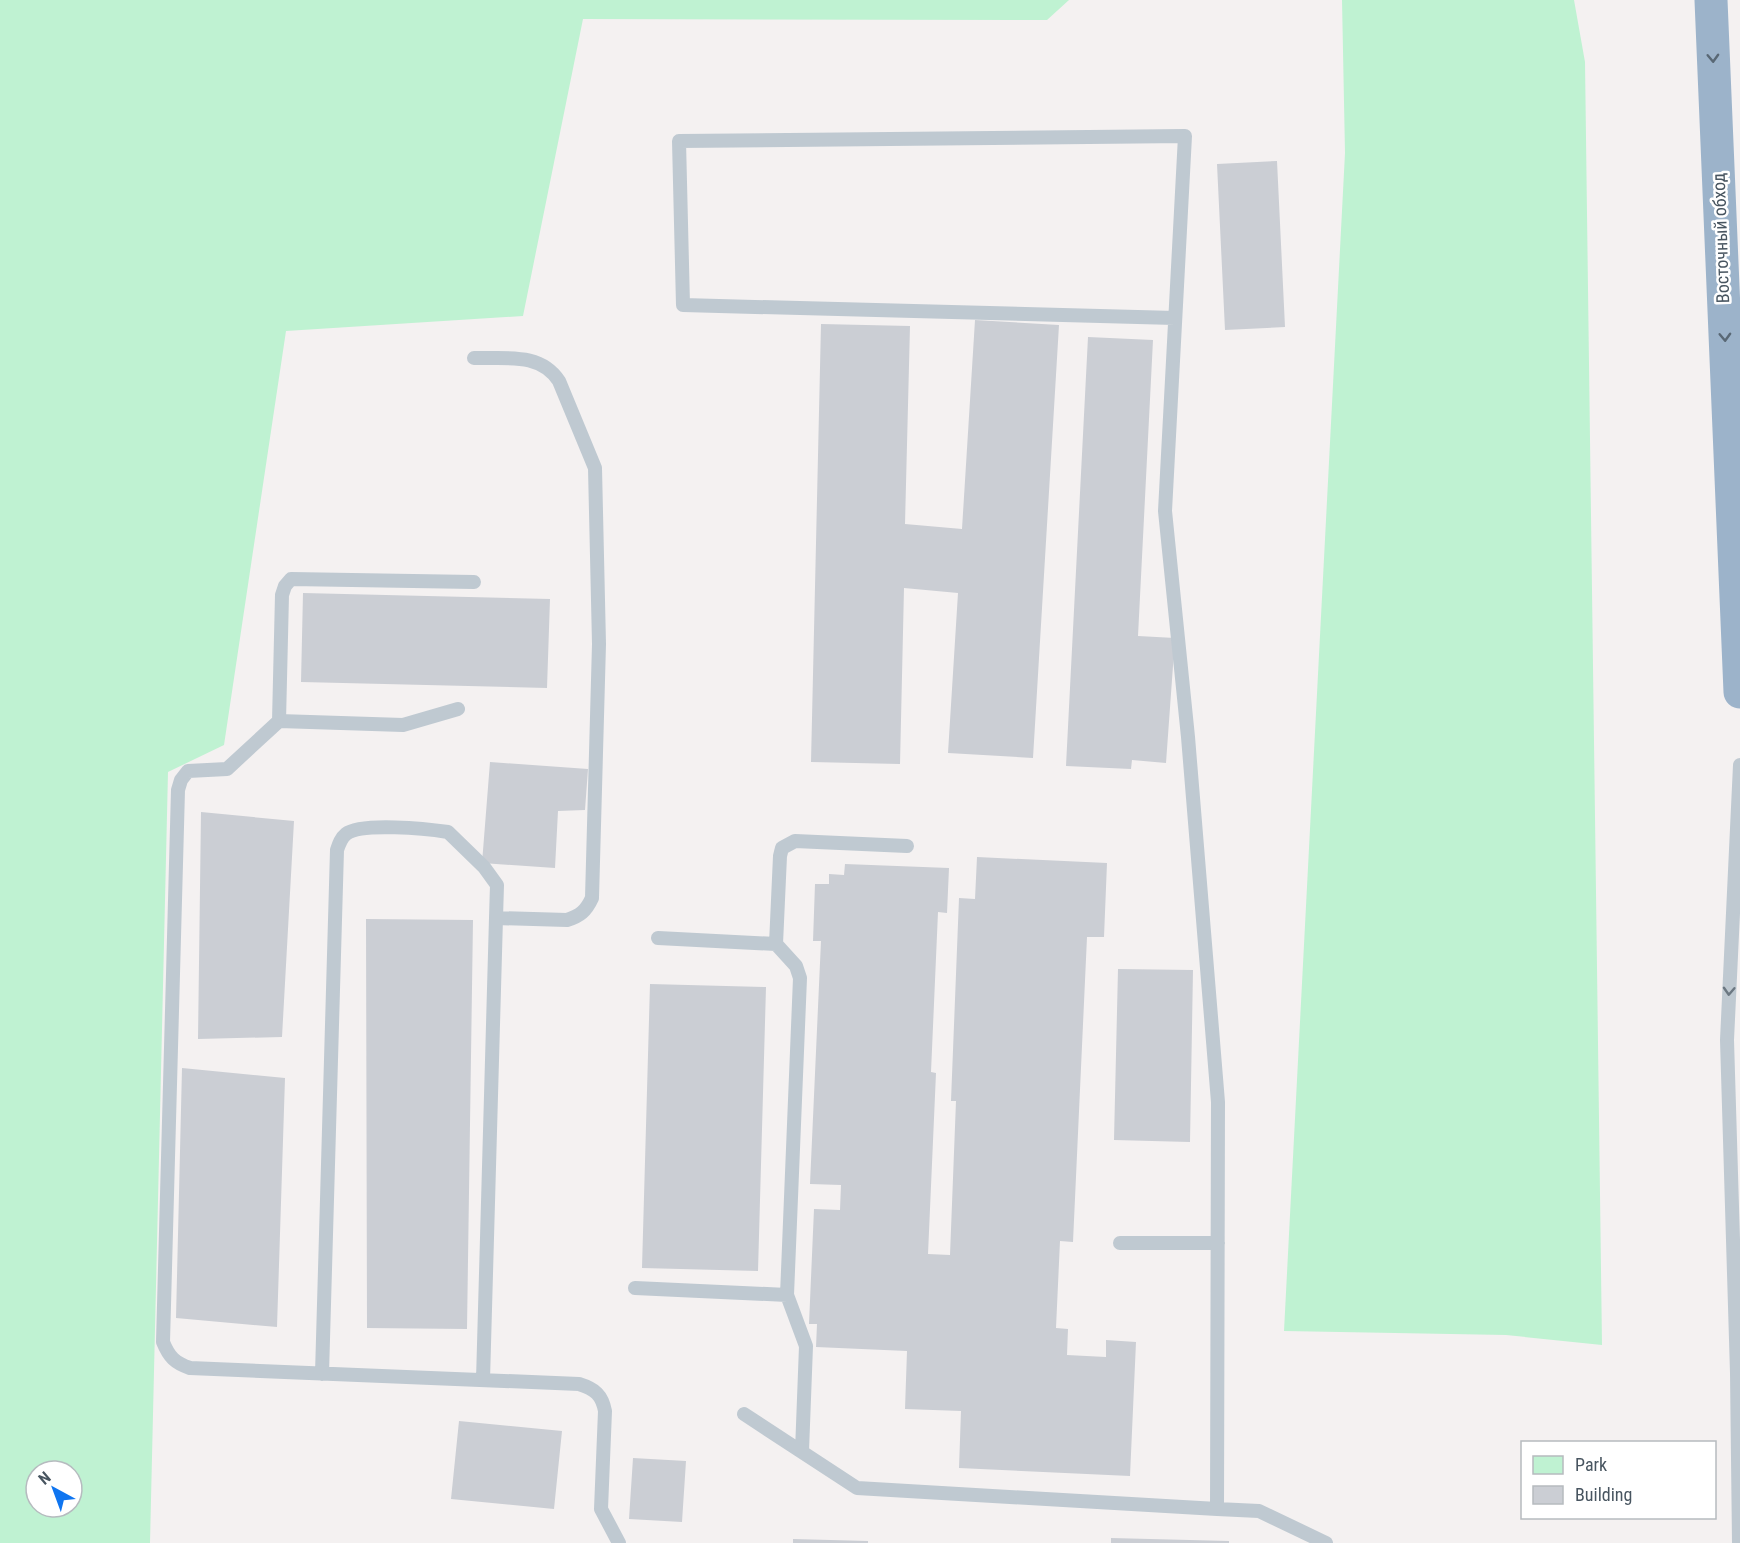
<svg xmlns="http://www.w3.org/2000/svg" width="1740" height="1543" viewBox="0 0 1740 1543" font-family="'Roboto Condensed',sans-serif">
<rect width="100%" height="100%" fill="#f4f1f1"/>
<path fill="#bff2d2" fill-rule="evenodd" d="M0 0H1069L1047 20 583 19 523 316 286 331 224 745 168 772 150 1543H0ZM36 1471H72V1507H36Z
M1342 0H1574L1585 62 1602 1345 1506 1335 1284 1331 1345 153Z"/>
<path fill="#cbced4" d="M1277 161 1285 327 1225 330 1217 164Z
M975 320 1059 325 1033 758 948 753 958 593 904 588 900 764 811 762 821 324 910 326 905 524 962 529Z
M1088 337 1153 340 1138 636 1175 638 1166 763 1132 760 1131 769 1066 766Z
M303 593 550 599 547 688 301 682Z
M490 762 588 769 585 810 558 811 555 868 482 863Z
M201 812 294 821 282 1037 198 1039Z
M977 857 1107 863 1104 937H1087L1073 1242 1060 1241 1056 1328 1068 1329 1067 1355 1106 1357V1340L1136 1342 1130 1476 959 1468 961 1411 905 1409 907 1351 816 1347 817 1324H809L814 1209 840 1210 841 1185 810 1184 821 941H813L815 884H829V874L844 875 845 864 949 868 947 913 938 912 931 1072 936 1073 928 1254 950 1255 956 1101H951L959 898 975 899Z
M366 919 473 920 467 1329 367 1328Z
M1118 969 1193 970 1190 1142 1114 1140Z
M650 984 766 987 758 1271 642 1268Z
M182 1068 285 1078 277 1327 176 1318Z
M459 1421 562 1431 554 1509 451 1499Z
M633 1458 686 1461 682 1522 629 1519Z
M1111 1538 1229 1541V1543H1111Z
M793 1539 868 1541V1543H793Z"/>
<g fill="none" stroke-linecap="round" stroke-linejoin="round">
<path stroke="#bfc9d1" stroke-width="14" d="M1175 318 683 305 679 141 1185 136 1165 511 1188 737 1218 1102 1217 1509 1259 1511 1326 1543
M474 582 291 579 285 586 282 595 279 721 227 769 188 771 181 780 178 790 163 1342C169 1357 175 1363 190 1368L579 1384C595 1389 602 1395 605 1411L601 1509 619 1543
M279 721 403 725 458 709
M658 938 776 944
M1120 1243H1218
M635 1288 787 1295
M322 1374 337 850C339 844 341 838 346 834 361 822 428 829 448 832L484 867 497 885 496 918 567 920C580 916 586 911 592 898L599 644 595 468 559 381C540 352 506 359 474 358
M483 1380 496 918
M744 1414 857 1488 1217 1509
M802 1451 806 1346 787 1295 800 978 796 966 776 944 780 856 782 848 795 841 907 846
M1739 1543 1737 1373 1727 1040 1740 765"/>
<path stroke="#9cb3ca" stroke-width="33" d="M1711 0 1740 692"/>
</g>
<defs><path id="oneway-chevron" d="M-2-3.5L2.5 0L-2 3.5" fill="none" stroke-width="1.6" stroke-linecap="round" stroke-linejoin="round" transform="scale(1.5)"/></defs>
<g stroke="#596875">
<use href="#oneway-chevron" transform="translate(1713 58) rotate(88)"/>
<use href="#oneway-chevron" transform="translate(1725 337) rotate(88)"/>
</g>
<use stroke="#6c7882" href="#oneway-chevron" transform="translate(1729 991) rotate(93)"/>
<g text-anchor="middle" stroke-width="5" stroke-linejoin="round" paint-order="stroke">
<g font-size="18" fill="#485560" stroke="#fff">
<text transform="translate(1721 238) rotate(-92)" y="6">Восточный обход</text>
</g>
</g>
<rect x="1521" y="1441" width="195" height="78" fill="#ffffff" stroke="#b6bbbf" stroke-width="1.5"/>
<rect x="1533" y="1456" width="30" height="18" fill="#bff2d2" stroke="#b6bbbf" stroke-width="1.5"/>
<text x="1575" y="1471" font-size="18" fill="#485560">Park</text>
<rect x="1533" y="1486" width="30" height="18" fill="#cbced4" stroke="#b6bbbf" stroke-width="1.5"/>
<text x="1575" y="1501" font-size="18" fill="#485560">Building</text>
<g transform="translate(54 1489) rotate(319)"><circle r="28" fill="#ffffff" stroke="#b6bbbf" stroke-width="1.5"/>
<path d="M0-4.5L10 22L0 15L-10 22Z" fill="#0f75f0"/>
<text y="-9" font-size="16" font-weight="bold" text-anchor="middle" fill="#485560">N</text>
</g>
</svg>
